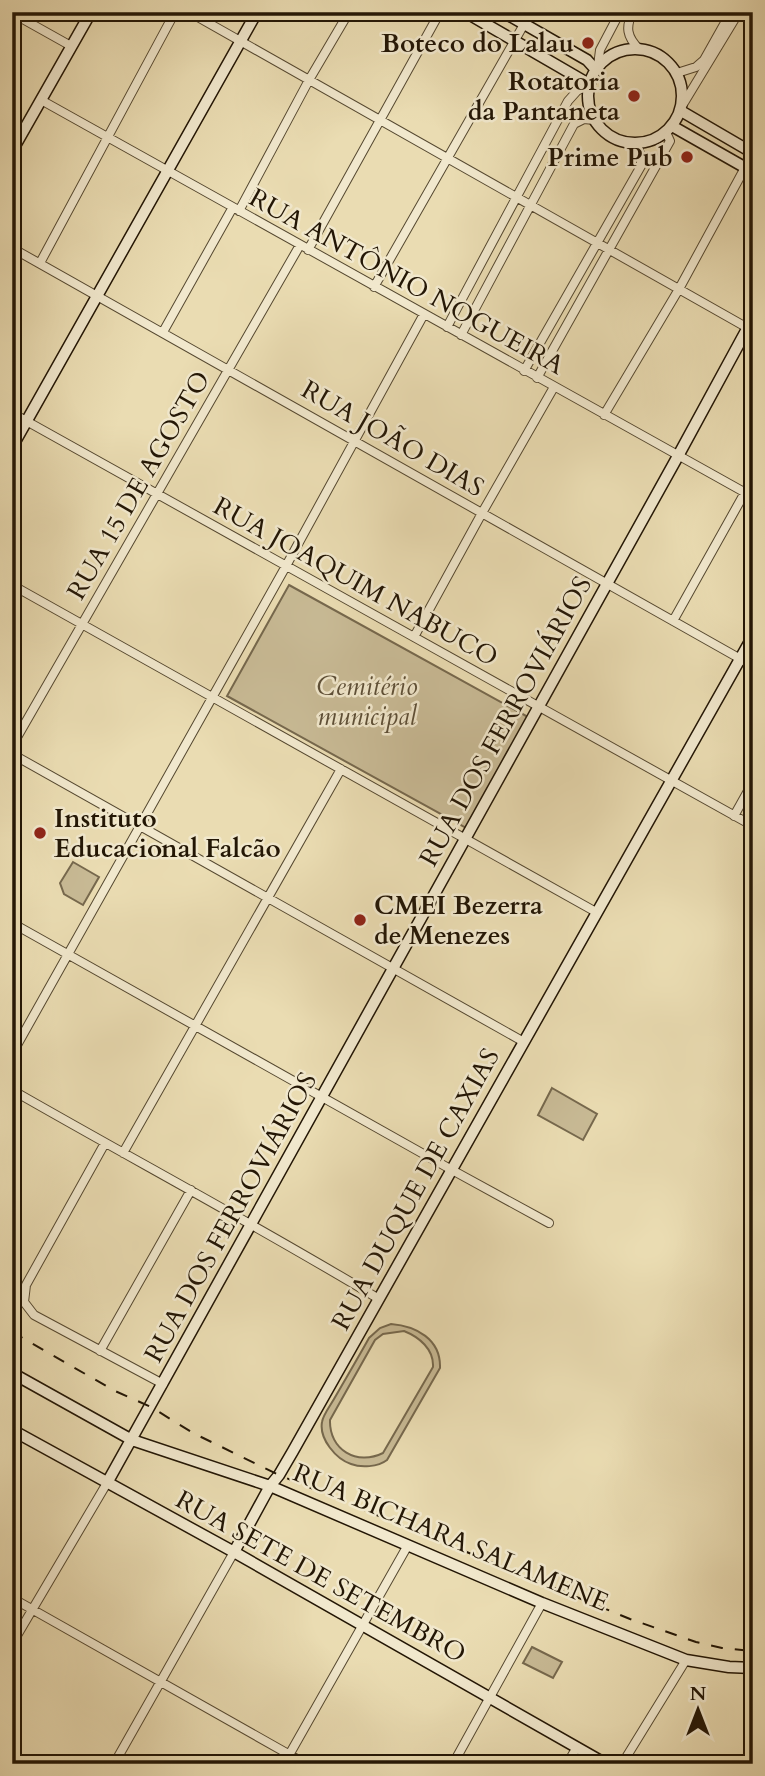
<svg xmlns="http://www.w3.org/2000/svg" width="765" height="1776" viewBox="0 0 765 1776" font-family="Cardo,serif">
<rect width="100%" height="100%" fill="#eadcb2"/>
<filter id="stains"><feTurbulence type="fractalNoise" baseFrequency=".00286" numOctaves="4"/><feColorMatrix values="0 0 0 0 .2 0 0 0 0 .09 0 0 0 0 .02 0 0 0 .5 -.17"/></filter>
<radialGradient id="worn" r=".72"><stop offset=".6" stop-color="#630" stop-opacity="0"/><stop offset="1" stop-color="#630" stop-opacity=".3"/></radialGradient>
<path fill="#c8ba95" stroke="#76684d" stroke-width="2" fill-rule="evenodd" d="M289 585 528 717 466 828 227 696Z
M73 862 99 877 83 905 64 894 60 883Z
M552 1088 597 1114 583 1140 538 1115Z
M391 1324C416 1326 441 1339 440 1368L387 1460C378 1467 361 1468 351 1464 336 1459 319 1439 322 1422 323 1415 330 1406 334 1399 346 1378 358 1358 369 1338L380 1328ZM404 1331C419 1337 434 1349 433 1367L383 1453C357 1466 329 1450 330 1420L375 1340 383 1334Z
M532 1647 562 1662 553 1678 523 1663Z"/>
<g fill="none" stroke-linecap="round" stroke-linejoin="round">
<defs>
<path id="street" d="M189 12 753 331
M633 12C625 27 627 37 639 49
M12 13 71 46
M598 66 600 50 620 12
M677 73 696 67 704 60 731 12
M41 100 753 497
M682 106 739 12
M12 129 22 134
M239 211 309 80 349 12
M12 248 753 666
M308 250 440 12
M40 263 175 12
M374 287 531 12
M447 327 568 101 577 91 589 84
M163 332 233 207
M461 335 574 124 584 119 594 120
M524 371 641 166V156L636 143
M537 378 670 141 666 132
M12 413 753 826
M604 415 679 289 753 153
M12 585 596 912
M673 621 753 478
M414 637 482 513 554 387
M12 746 300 245
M12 754 524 1042
M734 816 753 782
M12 923 452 1170 549 1223
M12 1054 286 566 424 314
M12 1090C134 1160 258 1226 379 1299
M105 1143 26 1285 24 1302 34 1315 163 1384
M123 1153 341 769
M100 1351 191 1190
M12 1598 306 1764
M12 1644 107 1483
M512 1763 514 1764
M114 1764 234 1552
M284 1764 408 1545
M453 1764 542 1603
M567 1764 577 1747
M622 1764 686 1660"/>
<path id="secondary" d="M465 12 589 84
M503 12 587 60 596 70
M588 96a47 47 0 1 1 94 0a47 47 0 1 1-94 0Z
M681 111 753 153
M672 126 753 172
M12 151 91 12
M12 447 257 12
M12 1373 132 1440 270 1486 542 1603 686 1660 729 1667 753 1668
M12 1430 234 1552 606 1764
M107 1483 678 456 753 318
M234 1552 270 1486 279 1475 293 1451 753 636"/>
</defs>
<use href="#street" stroke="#554830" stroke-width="10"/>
<use href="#secondary" stroke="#231605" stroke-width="13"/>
<use href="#street" stroke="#f1e8cd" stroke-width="8"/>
<use href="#secondary" stroke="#f1e8cd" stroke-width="10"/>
<path stroke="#231605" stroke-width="2" stroke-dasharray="12 12" stroke-linecap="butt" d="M12 1332 115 1391 151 1407 193 1433 279 1475 630 1619 696 1642 722 1648 753 1651"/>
</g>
<g fill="#8f2418" stroke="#f1e8cd" stroke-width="2.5">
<circle cx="588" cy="43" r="7"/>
<circle cx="634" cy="96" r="7"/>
<circle cx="687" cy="157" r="7"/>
<circle cx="40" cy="833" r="7"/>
<circle cx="360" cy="920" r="7"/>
</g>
<g text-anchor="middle" stroke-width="5" stroke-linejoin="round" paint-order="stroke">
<g font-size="26" font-weight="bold" fill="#231605" stroke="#f1e8cd" text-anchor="end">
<text x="574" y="52">Boteco do Lalau</text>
<text x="620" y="90">Rotatoria<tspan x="620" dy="30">da Pantaneta</tspan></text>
<text x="673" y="166">Prime Pub</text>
<text x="54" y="827" text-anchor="start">Instituto<tspan x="54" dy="30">Educacional Falcão</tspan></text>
<text x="374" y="914" text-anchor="start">CMEI Bezerra<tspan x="374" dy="30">de Menezes</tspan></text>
</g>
<g font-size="26" fill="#231605" stroke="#f1e8cd">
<text transform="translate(407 281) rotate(29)" y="9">RUA ANTÔNIO NOGUEIRA</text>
<text transform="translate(393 438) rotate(30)" y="9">RUA JOÃO DIAS</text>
<text transform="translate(138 485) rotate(-60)" y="9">RUA 15 DE AGOSTO</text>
<text transform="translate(356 581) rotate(29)" y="9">RUA JOAQUIM NABUCO</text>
<text transform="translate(505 721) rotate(-61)" y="9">RUA DOS FERROVIÁRIOS</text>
<text transform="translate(415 1189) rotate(-61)" y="9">RUA DUQUE DE CAXIAS</text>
<text transform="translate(230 1217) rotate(-61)" y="9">RUA DOS FERROVIÁRIOS</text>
<text transform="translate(451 1537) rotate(23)" y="9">RUA BICHARA SALAMENE</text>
<text transform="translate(321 1576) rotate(29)" y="9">RUA SETE DE SETEMBRO</text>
</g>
<g font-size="26" font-style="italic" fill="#5d4f37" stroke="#f1e8cd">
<text x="367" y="695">Cemitério<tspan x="367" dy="30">municipal</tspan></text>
</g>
</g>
<rect width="765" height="1776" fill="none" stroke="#eadcb2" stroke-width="42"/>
<rect x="14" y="14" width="737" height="1748" fill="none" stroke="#231605" stroke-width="3.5"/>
<rect x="21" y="21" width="723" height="1734" fill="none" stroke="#231605" stroke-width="2"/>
<g transform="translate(698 1710)" stroke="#f1e8cd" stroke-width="5" paint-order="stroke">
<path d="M0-5L12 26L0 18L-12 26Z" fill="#231605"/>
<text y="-10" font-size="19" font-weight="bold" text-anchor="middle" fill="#231605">N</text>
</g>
<rect width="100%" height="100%" filter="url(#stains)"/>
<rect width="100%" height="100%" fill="url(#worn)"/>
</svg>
